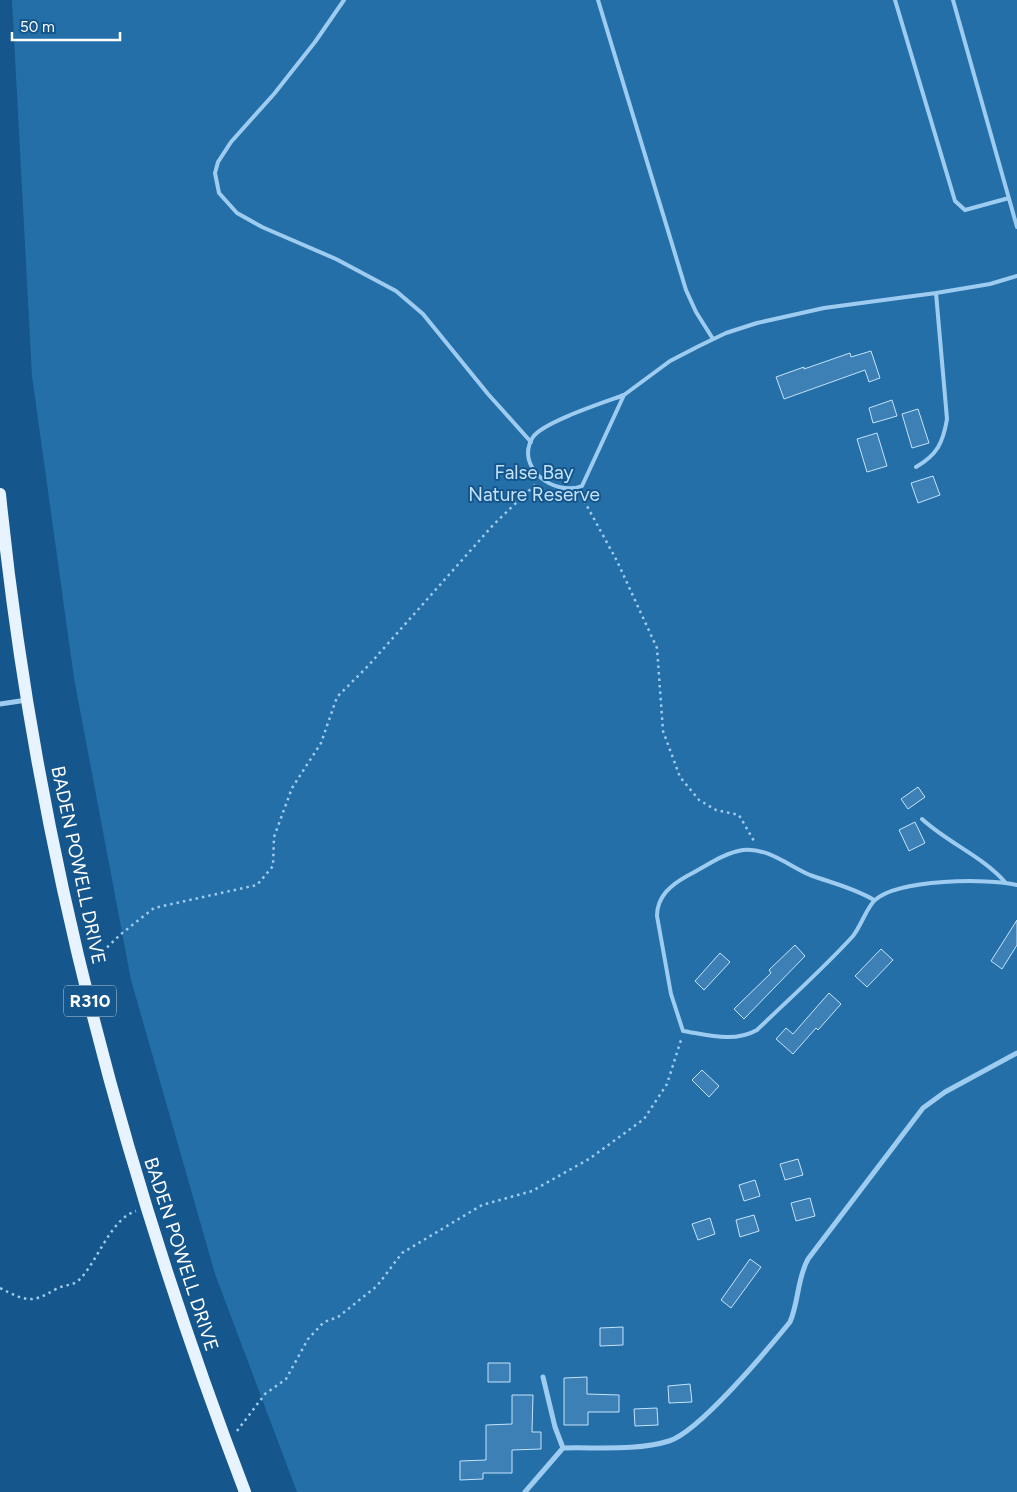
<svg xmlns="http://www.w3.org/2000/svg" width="1017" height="1492" viewBox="0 0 1017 1492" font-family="Figtree,sans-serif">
<rect width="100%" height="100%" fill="#15568c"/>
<path fill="#246fa8" d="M12 0H1017V1492H297L215 1274 131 980 74 678 32 376Z"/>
<path fill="#3d80b5" stroke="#c4e3fb" d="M871 351 880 378 869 382 865 370 784 399 776 377 804 367V369L850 353 851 357Z
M892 400 897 416 873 423 869 408Z
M918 409 929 443 912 448 902 414Z
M877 433 887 466 867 472 857 439Z
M933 476 940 495 918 503 911 483Z
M918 787 925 797 908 809 901 799Z
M915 822 925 843 909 851 899 830Z
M1017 920V945L1002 969 991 961Z
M795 945 805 956 744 1019 734 1009 771 973 769 970Z
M881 949 893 960 867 987 855 976Z
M720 953 730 962 704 990 695 981Z
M829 993 841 1004 818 1030 816 1028 793 1054 776 1039 786 1028 793 1034Z
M702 1070 719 1086 709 1097 692 1080Z
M798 1159 803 1175 785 1180 780 1164Z
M755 1180 760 1196 744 1201 739 1185Z
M810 1198 815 1216 796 1221 791 1203Z
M754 1215 759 1231 740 1237 736 1220Z
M710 1218 715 1234 698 1240 692 1224Z
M750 1259 761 1267 731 1308 721 1300Z
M623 1327V1345L600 1346V1328Z
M488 1363H510V1382H488Z
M587 1377V1394L619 1395V1412H588V1425H564V1378Z
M690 1384 692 1402 669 1403 668 1386Z
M512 1395H533L532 1432H541V1449L512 1450V1473H483V1479L460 1480V1461L486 1460V1425L512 1424Z
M657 1408 658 1425 635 1426 634 1409Z"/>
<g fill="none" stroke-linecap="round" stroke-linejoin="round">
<path stroke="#9eccf0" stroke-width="2.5" stroke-dasharray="2.5 4" stroke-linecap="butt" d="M581 495 617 561 657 648 663 731 680 777 699 800 716 810 739 815 754 841
M93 961 121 934 154 908 257 885 273 866 274 837 292 788 321 743 337 697 368 666 494 524 536 484
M0 1288C26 1301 31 1304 56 1289 63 1285 71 1286 78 1281 98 1262 110 1219 136 1211
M237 1431 265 1394 286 1379 308 1339 324 1322 338 1317 377 1286 402 1253 482 1205 532 1191 589 1159 644 1119 667 1084 681 1040"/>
<path stroke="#9eccf0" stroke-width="4" d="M344 0 315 42 274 94 231 142 218 162 215 173 219 193 237 213 262 227 336 259 396 291 423 314 488 394 531 442
M598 0 686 290 696 312 713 339
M895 0 955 201 965 210 1009 198
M953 0 1017 227
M624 395C605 402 543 422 533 437 514 467 554 497 582 486L624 395 670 361 699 346 726 333 757 323 824 308 936 293 990 284 1017 276
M916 467C937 455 943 443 947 419L936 293
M922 819C948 843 982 856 1005 882
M874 900C854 888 832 883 810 875 789 866 767 847 743 850 723 853 705 867 687 876 671 885 657 896 657 916L671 994 683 1031C708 1035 734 1043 757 1030 789 999 823 969 853 936 861 926 867 907 875 900 899 879 987 878 1017 885"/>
<path stroke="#9eccf0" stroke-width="5" d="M0 704 27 700
M543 1377 555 1427 563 1448
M525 1492 563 1448C597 1447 637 1451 669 1441 699 1432 768 1349 790 1322 799 1301 797 1279 808 1259L923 1108 945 1092 1017 1053"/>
<path stroke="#e7f3ff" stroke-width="12" d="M0 494C34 836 122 1171 245 1492"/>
</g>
<g text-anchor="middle" stroke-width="4" stroke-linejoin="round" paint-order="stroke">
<rect fill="#15568c" stroke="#b9ccdc" stroke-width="1" x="64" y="985.5" width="52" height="31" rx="4"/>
<g font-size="18" font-weight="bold" fill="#fff">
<text x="90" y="1007">R310</text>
</g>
<g font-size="19" fill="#c4e3fb" stroke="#15568c">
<text x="534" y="479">False Bay<tspan x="534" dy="22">Nature Reserve</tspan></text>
</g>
<g font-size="19" fill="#fff" stroke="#15568c">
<text transform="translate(79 865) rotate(78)" y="7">BADEN POWELL DRIVE</text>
<text transform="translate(182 1254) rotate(72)" y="7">BADEN POWELL DRIVE</text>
</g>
</g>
<path d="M12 32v8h108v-8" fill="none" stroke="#ffffff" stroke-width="2.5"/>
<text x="20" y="32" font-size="15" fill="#ffffff" stroke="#15568c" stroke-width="4" paint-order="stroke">50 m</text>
</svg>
